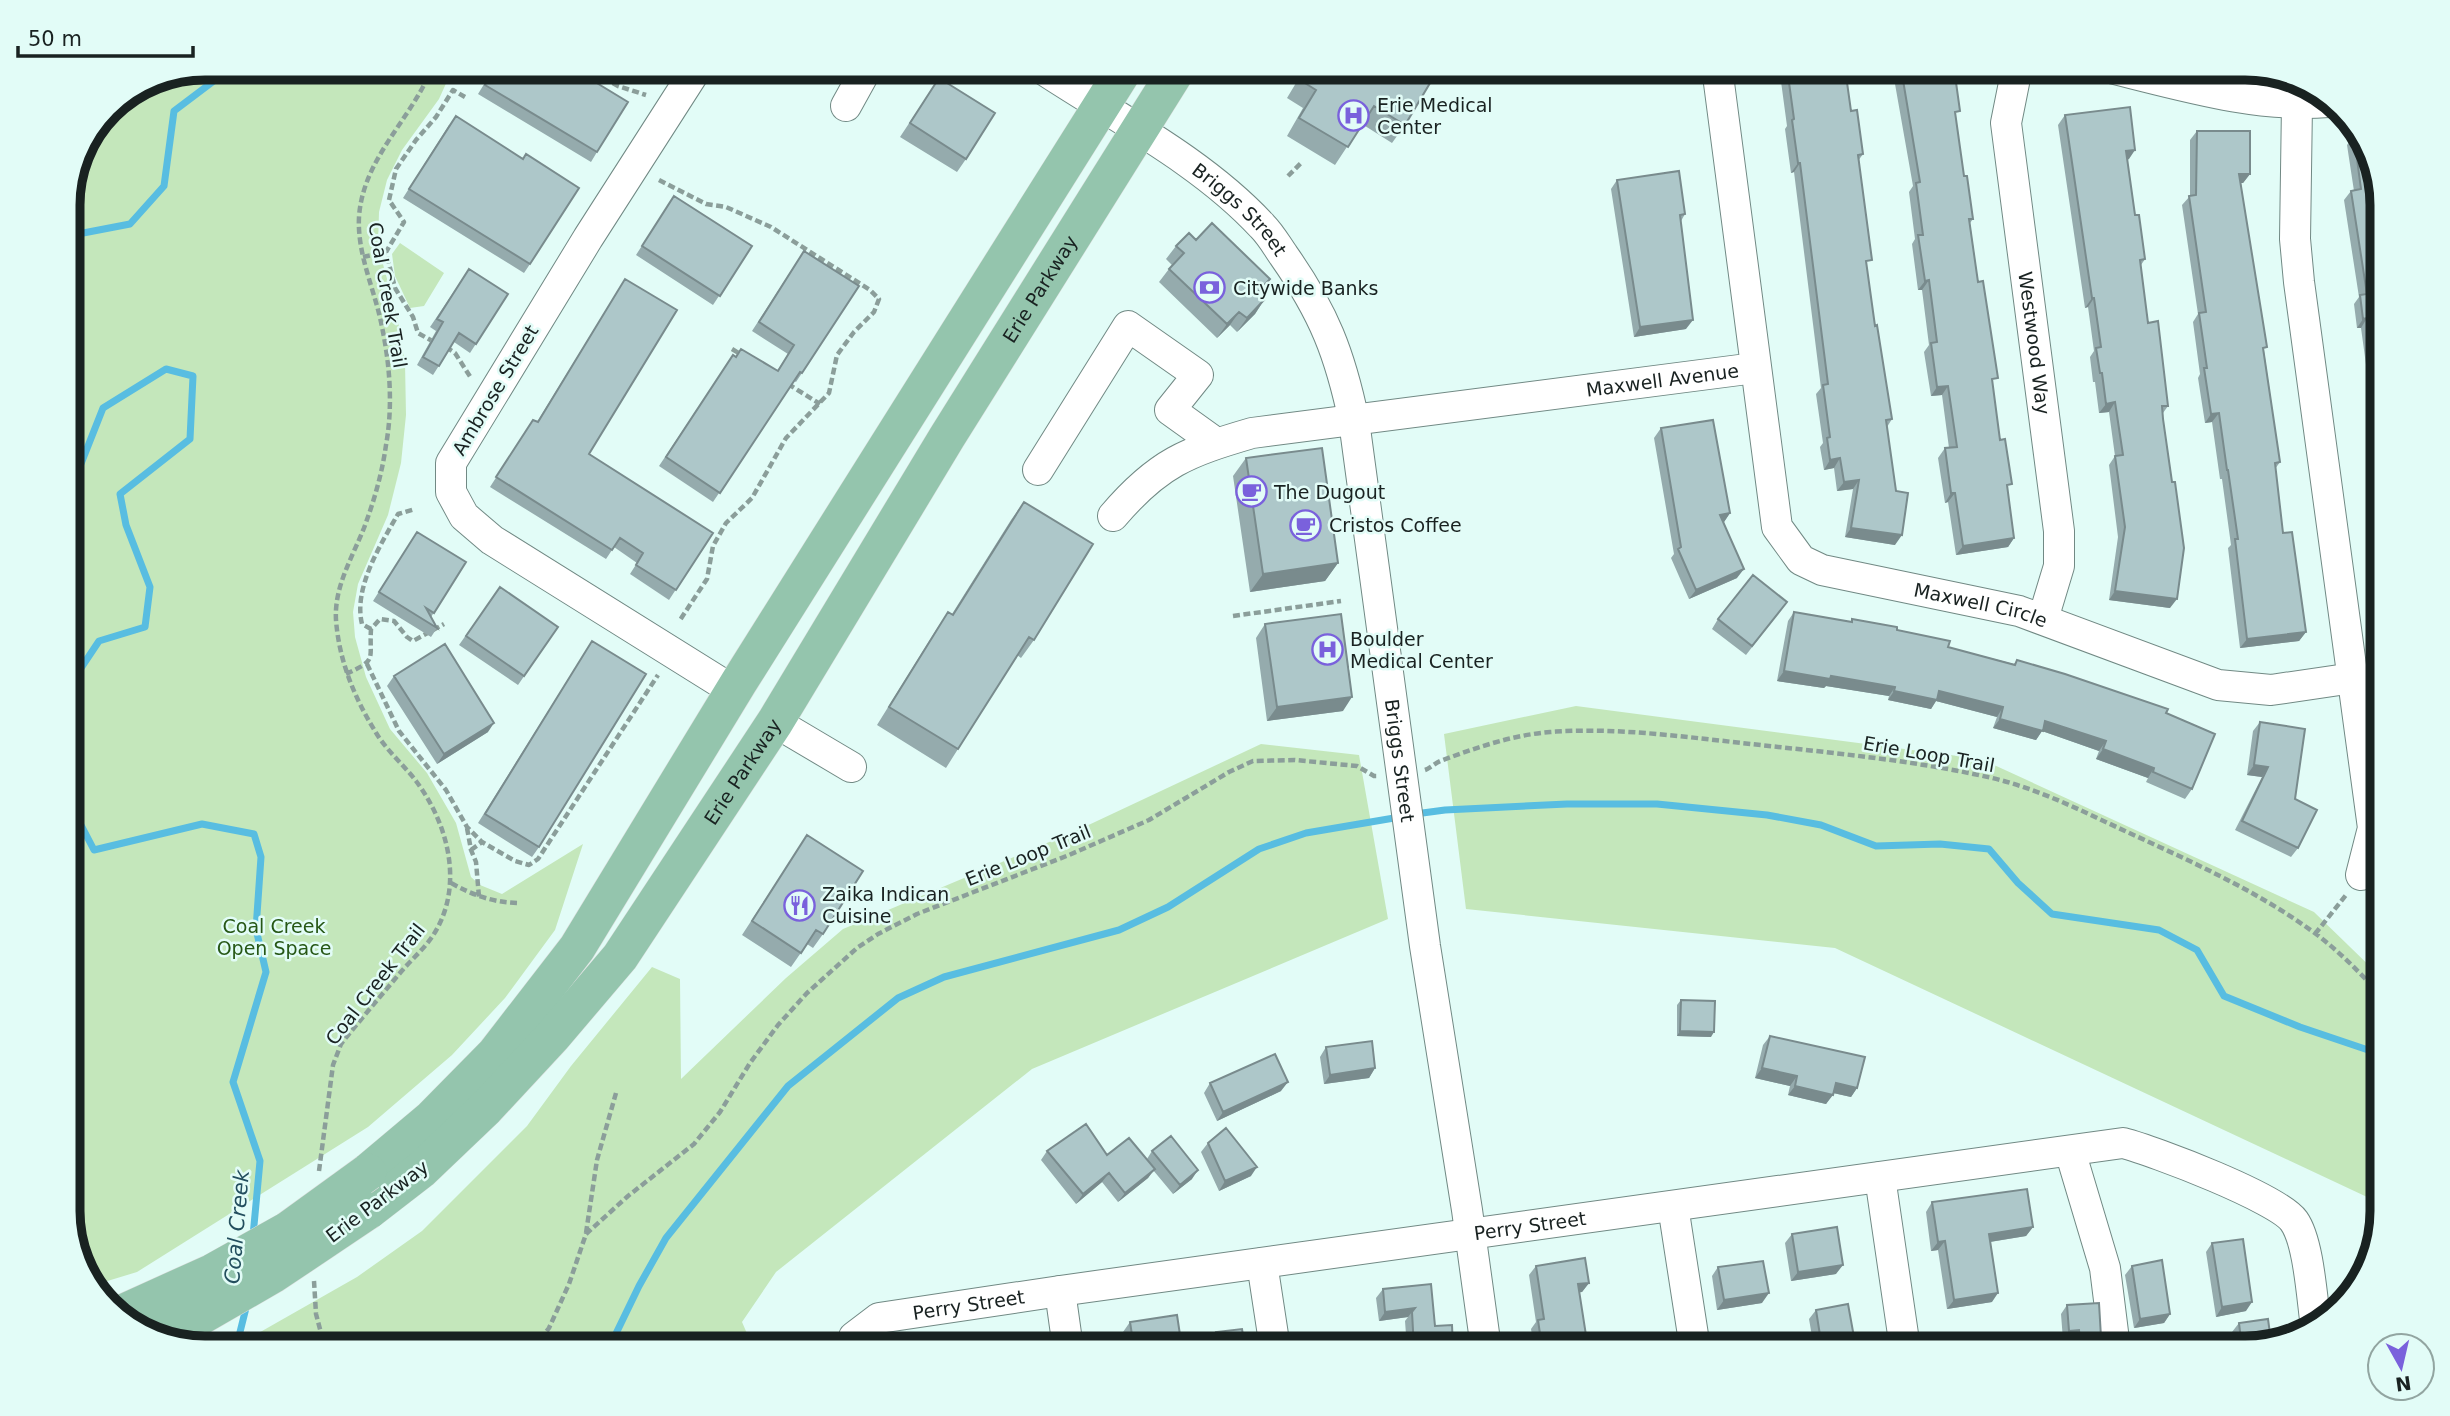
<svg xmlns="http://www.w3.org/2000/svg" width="2450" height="1416" viewBox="0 0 2450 1416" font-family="'DejaVu Sans',sans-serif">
<rect width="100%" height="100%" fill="#e2fcf7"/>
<path fill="#c4e7bb" d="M206 68H453L439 99 402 150 387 180 379 212 378 246 397 315 405 363 406 415 401 463 388 515 358 584 353 612 355 637 366 677 390 729 427 773 456 823 471 877 480 885 502 894 583 844 555 930 505 998 452 1055 368 1127 137 1272 91 1286 69 1219V197L79 153 109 108 154 79Z
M400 243 444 273 424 306 410 308 395 276 392 254Z
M1576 706 1981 759 2314 912 2382 978V1204L1835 948 1466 909 1444 734Z
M1261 744 1359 755 1388 919 1032 1069 776 1272 742 1322 752 1345 750 1348H226L255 1335 357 1277 422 1231 527 1126 571 1066 652 967 680 979 681 1079 786 978 843 929 1080 829Z"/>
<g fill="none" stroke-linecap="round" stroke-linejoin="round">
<path stroke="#58bde1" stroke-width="7" d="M69 248 78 234 130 224 164 186 174 111 231 68
M69 484H73L103 408 166 369 193 376 190 439 120 494 126 525 150 587 145 627 99 641 69 686
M69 802 94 850 202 824 254 834 261 857 256 929 266 972 233 1082 260 1161 253 1236
M1415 814 1445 810 1567 804H1657L1767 815 1821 825 1876 846 1940 844 1989 849 2018 883 2052 914 2159 930 2197 950 2224 996 2300 1027 2374 1052 2382 1058
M236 1348 247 1304
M609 1348 639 1286 666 1238 788 1086 898 998 944 977 1119 930 1168 907 1259 849 1306 833 1400 817"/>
<defs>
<g id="minor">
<path d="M697 68 588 238 451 463V492L464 516 492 540 734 691"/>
<path id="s1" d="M1041 68C1115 117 1202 161 1262 226 1271 235 1277 246 1284 256 1324 313 1340 354 1354 421L1425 946 1467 1210 1486 1348"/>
<path id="s2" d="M1724 68 1719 83 1777 527 1801 560 1822 570 2019 611 2218 685 2271 690 2353 678"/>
<path id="s3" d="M2017 68 2006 123 2059 531V566L2043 619"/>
<path d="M2110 68C2180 85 2255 108 2328 102"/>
<path d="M2297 104 2295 239 2299 282 2373 828 2361 875"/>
<path d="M846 106 867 68"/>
<path d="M1038 470 1128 326 1198 375 1170 410 1216 443"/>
<path id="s4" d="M1113 516C1158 463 1187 452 1252 433L1755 368"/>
<path d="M775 722 851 767"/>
<path d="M2070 1151 2105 1268 2115 1348"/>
<path d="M1880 1177 1905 1348"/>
<path d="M1673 1206 1695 1348"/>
<path d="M1262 1263 1275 1348"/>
<path d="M1060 1291 1068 1348"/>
<path id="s5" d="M853 1348 854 1337 879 1318 1060 1291 2123 1143C2154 1151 2278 1198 2294 1221 2309 1242 2312 1300 2316 1327"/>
</g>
<g id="major">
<path d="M368 1172 431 1119 495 1054 577 948 739 682 1125 68"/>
<path id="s6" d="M368 1211 421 1170 486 1108 552 1037 620 957 775 722 947 437 1178 68"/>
</g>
</defs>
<use href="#minor" stroke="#718984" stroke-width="32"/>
<use href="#major" stroke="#dfe0e0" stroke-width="38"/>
<path stroke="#8b9e9a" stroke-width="4.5" stroke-dasharray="7 3.5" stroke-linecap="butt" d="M585 68 618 86 646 95
M1288 176 1301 163
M659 180 706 204 726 207 771 227 870 290 879 299 874 312 854 332 837 355 829 393 786 438 752 498 726 523 713 546 707 579 680 620
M363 257 386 252
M434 342 418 333 413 317 395 288 386 252 404 222 389 200 396 169 416 140 436 117 453 90 465 97
M446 347 455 353 471 378
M732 349 742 355
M788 384 820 404
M1233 616 1341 601
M371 629 362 624C353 588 381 544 398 514L415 509
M367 664 399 731 446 790 467 827 482 842 515 861 529 865 538 859 658 675
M346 674C378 659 369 661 371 629L380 619 394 621 407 637 413 641 444 624
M1425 770C1431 768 1436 762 1443 760 1478 747 1513 735 1550 732 1617 727 1685 737 1751 744 1832 753 1913 760 1992 778 2039 789 2082 811 2125 831 2190 861 2258 891 2316 934 2340 952 2361 974 2382 996
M467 828 471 850 476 862 479 897
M471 850 482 842
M451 883C473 895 491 902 517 903
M2315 934 2346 895
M319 1171 333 1065 341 1044C360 1020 380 997 400 973 410 961 423 950 432 937 465 888 449 825 416 781 403 764 385 749 375 731 354 697 339 660 336 620 334 587 352 558 364 528 374 501 382 474 386 445 393 407 390 365 382 327 375 290 357 255 359 217 363 158 411 120 432 68
M586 1233 597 1160 616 1093
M314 1281 316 1314 325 1348
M534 1348 549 1328 569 1284 586 1234 628 1196 694 1144 720 1112 750 1063 778 1025 807 993 857 948 878 934 917 914 1069 855 1149 820 1229 772 1253 761 1295 760 1357 766 1374 776H1378"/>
<use href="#minor" stroke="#fff" stroke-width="30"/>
<use href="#major" stroke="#94c5ad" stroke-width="37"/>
<defs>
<path id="major-bridge" d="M120 1314 213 1272 288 1230 368 1172
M155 1334 203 1315 274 1274 368 1211"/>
</defs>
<use href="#major-bridge" stroke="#dfe0e0" stroke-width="38" stroke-linecap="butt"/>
<use href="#major-bridge" stroke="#94c5ad" stroke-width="37"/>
</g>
<path fill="#95abad" d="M494 68H572L597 152 591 162 478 94Z
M639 68H651L647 73Z
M1283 68H1458L1451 78 1438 70 1405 125 1392 143 1362 124 1335 165 1287 136 1303 108 1287 98 1296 83 1280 73Z
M1784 68H1845L1851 111 1863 154 1858 161 1867 267 1875 326 1892 419 1887 427 1895 545 1845 537 1853 489 1837 491 1834 468 1824 470 1820 447 1823 443 1816 394 1821 388 1794 172 1791 173 1785 129 1787 126 1780 74Z
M1902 74 1956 117 1964 176 1973 219 1970 223 2014 538 2008 547 1956 555 1948 502 1945 503 1938 458 1945 448H1949L1942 395 1931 396 1924 352 1929 345 1922 290H1918L1912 244 1915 239 1909 192 1913 186 1895 84Z
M939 78 966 159 957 172 900 137Z
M2065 115 2129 159 2127 160 2135 215 2145 259 2141 265 2148 323 2168 406 2163 413 2170 608 2109 600 2118 537 2109 465 2115 456 2109 412 2099 413 2095 382H2093L2090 357 2094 351 2088 307 2085 308 2058 125Z
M449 125 530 264 524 273 403 198Z
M2197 131 2250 174 2243 183H2241L2264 351 2280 462 2275 469 2283 533 2306 632 2299 641 2240 648 2228 548 2231 545 2222 479H2220L2212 422 2205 423 2198 378 2200 374 2193 322 2198 314 2182 205 2190 196V140Z
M2354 136 2381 197 2382 451 2374 400 2371 401 2361 328H2357L2354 304 2359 297 2344 200 2351 191H2354L2347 145Z
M1617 180 1685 214 1681 221 1686 329 1634 337 1611 189Z
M668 205 752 246 713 305 636 255Z
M1196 240 1270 279 1259 295 1264 300 1255 314 1237 332 1230 325 1217 338 1159 282 1172 265 1166 259 1176 246Z
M798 260 802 373 796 382 794 381 713 502 659 466 727 364 736 356 777 371 788 354 752 331Z
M469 269 508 294 470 353 454 342 433 375 417 365 436 331 430 327Z
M625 279 589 454 713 533 669 600 630 574 637 563 614 547 606 559 490 487 527 429 537 422Z
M1661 428 1730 513 1724 522 1737 578 1689 599 1671 558 1674 554 1654 438Z
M1246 458 1338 563 1325 581 1250 592 1233 476Z
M1024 502 1034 640 1021 658 1017 655 958 749 946 768 877 725 936 630 948 612 952 614 1011 520Z
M417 532 466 562 431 617 437 628 431 637 373 601Z
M500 587 558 627 518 685 459 645Z
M1787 602 1746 655 1712 629 1718 619Z
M1794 612 1850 622 1852 619 1897 630 1948 647 2014 664 2017 660 2166 713 2192 789 2185 799 2146 782 2148 778 2096 759 2099 751 2042 731 2036 740 1993 728 1997 717 1936 701 1931 709 1888 700 1889 696 1826 686 1824 688 1777 681 1788 621Z
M1265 624 1343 711 1267 721 1256 638Z
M592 641 539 847 532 857 478 823Z
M394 676 488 732 437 764 387 686Z
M2260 722 2295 799 2298 848 2291 857 2235 830 2262 777 2247 775 2253 731Z
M807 835 823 934 813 948 807 944 791 967 742 935Z
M1681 1000 1711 1037 1677 1036V1005Z
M1770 1036 1857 1088 1851 1097 1833 1093 1826 1104 1788 1095 1790 1086 1755 1078 1763 1045Z
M1326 1047 1375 1068 1369 1078 1324 1084 1320 1057Z
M1210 1083 1281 1091 1217 1121 1204 1093Z
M1208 1143 1251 1176 1219 1191 1201 1152Z
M1047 1151 1147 1159 1152 1151 1192 1179 1173 1194 1153 1170 1148 1178 1118 1202 1102 1182 1076 1204 1041 1160Z
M1932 1202 2033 1227 2026 1236 1990 1242 1992 1302 1947 1309 1938 1250 1931 1251 1926 1212Z
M1792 1234 1836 1274 1791 1281 1785 1243Z
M2212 1243 2246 1311 2216 1317 2206 1252Z
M1536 1266 1589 1283 1582 1292H1579L1588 1348H1534L1531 1329 1536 1322 1529 1275Z
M2132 1266 2170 1314 2164 1323 2134 1328 2125 1275Z
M1718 1267 1762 1303 1717 1310 1712 1276Z
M1383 1289 1435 1326 1453 1348H1407L1405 1321 1408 1317 1379 1321 1376 1298Z
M2067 1305 2101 1337 2107 1348H2073V1339L2063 1340 2061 1314Z
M1816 1310 1856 1348H1814L1809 1319Z
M1130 1322 1182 1348H1126L1123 1332Z
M2239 1323 2244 1348H2234L2232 1332Z
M1216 1332 1245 1348H1215L1213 1337Z"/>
<path fill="#798b8d" d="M2135 150 2129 159 2119 161 2126 151Z
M1798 163H1800L1794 172 1791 173Z
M2239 174H2250L2243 183H2233Z
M1270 279 1261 293 1247 307 1257 293Z
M1929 280 1922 290H1918L1925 281Z
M2092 298H2094L2088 307 2085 308Z
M1264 300 1255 314 1237 332 1247 318Z
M1239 312 1230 325 1217 338 1227 324Z
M2367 318 2361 328H2357L2363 319Z
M1693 320 1686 329 1634 337 1640 327Z
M1948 386 1942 395 1931 396 1937 387Z
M2381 391 2374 400 2371 401 2377 392Z
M2115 402 2109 412 2099 413 2106 404Z
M2219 413 2212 422 2205 423 2211 414Z
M1840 458 1834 468 1824 470 1830 460Z
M1859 480 1853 489 1837 491 1844 482Z
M1951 493H1955L1948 502 1945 503Z
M1730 513 1724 522 1720 515Z
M1851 528 1902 535 1895 545 1845 537Z
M2014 538 2008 547 1956 555 1963 546Z
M1338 563 1325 581 1250 592 1263 574Z
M1744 569 1737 578 1689 599 1696 590Z
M2115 591 2177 599 2170 608 2109 600Z
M2306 632 2299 641 2240 648 2247 639Z
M1784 671 1831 676 1895 687 1889 696 1826 686 1824 688 1777 681Z
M1894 691H1939L2003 707 1997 717 1936 701 1931 709 1888 700Z
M1352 697 1343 711 1267 721 1277 707Z
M2000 719 2045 721 2106 741 2099 751 2042 731 2036 740 1993 728Z
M494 723 488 732 437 764 444 754Z
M2103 749 2154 768 2148 778 2096 759Z
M2254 765 2268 767 2262 777 2247 775Z
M1680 1031 1714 1032 1711 1037 1677 1036Z
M1375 1068 1369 1078 1324 1084 1330 1075Z
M1762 1068 1797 1076 1790 1086 1755 1078Z
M1288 1082 1281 1091 1217 1121 1223 1112Z
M1836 1083 1857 1088 1851 1097 1829 1092Z
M1795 1086 1833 1095 1826 1104 1788 1095Z
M1257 1167 1251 1176 1219 1191 1225 1181Z
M1155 1169 1148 1178 1118 1202 1125 1193Z
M1198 1170 1192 1179 1173 1194 1180 1185Z
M1109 1173 1102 1182 1076 1204 1083 1194Z
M2033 1227 2026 1236 1983 1243 1989 1234Z
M1945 1241 1938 1250 1931 1251 1938 1242Z
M1843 1265 1836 1274 1791 1281 1798 1272Z
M1589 1283 1582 1292 1571 1294 1578 1284Z
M1769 1293 1762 1303 1717 1310 1724 1300Z
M1998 1293 1992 1302 1947 1309 1954 1300Z
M2252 1302 2246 1311 2216 1317 2222 1307Z
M1415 1308 1408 1317 1379 1321 1385 1312Z
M2170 1314 2164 1323 2134 1328 2140 1319Z
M2079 1330 2073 1339 2063 1340 2069 1331Z"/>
<path fill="#adc7c9" stroke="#798b8d" stroke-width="2" d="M495 68H572L628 102 597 152 485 85Z
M1307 68H1439L1405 125 1374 106 1348 147 1299 118 1316 90 1300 80Z
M1787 68H1845L1851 111 1857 110 1863 154 1858 155 1872 260 1866 261 1875 326 1877 325 1892 419 1886 420 1896 491 1908 493 1902 535 1851 528 1859 480 1844 482 1840 458 1830 460 1827 438 1830 437 1823 385 1828 384 1800 163H1798L1792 120 1794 119Z
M1947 68H1954L1960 111 1955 112 1964 176H1967L1973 219H1969L1978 282 1983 281 1998 378 1992 379 2000 440 2005 439 2012 484 2007 485 2014 538 1963 546 1955 493H1951L1945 448 1957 447 1948 386 1937 387 1931 343 1937 342 1929 280 1925 281 1918 235H1923L1916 183 1920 182 1902 74Z
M939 78 995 113 966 159 910 123Z
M2130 107 2135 150 2126 151 2135 215H2139L2145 259 2140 260 2148 323 2158 321 2168 406H2162L2163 419 2172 482H2175L2184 548 2177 599 2115 591 2125 527 2115 456 2123 455 2115 402 2106 404 2102 373H2100L2096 348 2101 347 2094 298H2092L2065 115Z
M456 116 523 159 526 154 579 188 530 264 409 189Z
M2197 131H2250V174H2239L2267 347 2263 348 2280 462 2275 463 2283 533 2292 532 2306 632 2247 639 2235 539H2238L2228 470H2227L2219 413 2211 414 2204 368H2207L2199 313 2206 312 2189 196 2196 195Z
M2361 135 2363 137 2381 197 2382 396 2381 391 2377 392 2367 318 2363 319 2360 295 2367 294 2351 191 2361 189 2354 136Z
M1679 171 1685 214 1680 215 1693 320 1640 327 1617 180Z
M674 196 752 246 720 296 642 246Z
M1212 223 1270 279 1257 293 1264 300 1247 318 1239 312 1227 324 1169 269 1184 253 1176 246 1189 233 1196 240Z
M804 251 859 286 802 373 800 372 720 493 666 457 733 355 736 357 741 349 778 371 794 345 759 322Z
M469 269 508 294 476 344 459 333 439 366 423 357 443 322 437 319Z
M625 279 677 310 589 454 713 533 676 590 636 565 643 553 620 538 612 550 496 477 533 420 538 422Z
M1713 420 1730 513 1720 515 1744 569 1696 590 1678 549 1681 547 1661 428Z
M1322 448 1338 563 1263 574 1246 458Z
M1024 502 1093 544 1034 640 1029 637 958 749 889 707 948 612 953 615Z
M417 532 466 562 434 613 426 608 437 628 379 592Z
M1753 575 1787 602 1752 646 1718 619Z
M500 587 558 627 524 676 466 636Z
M1794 612 1852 622V619L1897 627V630L1950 641 1948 647 2015 665 2017 660 2065 674 2168 709 2166 713 2215 734 2192 789 2153 772 2154 768 2103 749 2106 741 2045 721 2043 731 2000 719 2003 707 1939 691 1937 700 1894 691 1895 687 1831 676 1830 679 1784 671Z
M1341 614 1352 697 1277 707 1265 624Z
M592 641 646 674 539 847 485 814Z
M445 644 494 723 444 754 394 676Z
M2260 722 2305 729 2295 799 2317 810 2298 848 2242 821 2268 767 2254 765Z
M807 835 863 871 823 934 816 930 801 953 752 921Z
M1681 1000 1715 1001 1714 1032 1680 1031Z
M1770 1036 1865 1057 1857 1088 1836 1083 1833 1095 1795 1086 1797 1076 1762 1068Z
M1372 1041 1375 1068 1330 1075 1326 1047Z
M1275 1054 1288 1082 1223 1112 1210 1083Z
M1086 1124 1107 1155 1129 1138 1155 1169 1125 1193 1109 1173 1083 1194 1047 1151Z
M1226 1128 1257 1167 1225 1181 1208 1143Z
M1171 1136 1198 1170 1180 1185 1152 1151Z
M2027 1189 2033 1227 1989 1234 1998 1293 1954 1300 1945 1241 1938 1242 1932 1202Z
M1837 1227 1843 1265 1798 1272 1792 1234Z
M2243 1239 2252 1302 2222 1307 2212 1243Z
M1585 1258 1589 1283 1578 1284 1588 1348H1542L1538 1320 1544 1319 1536 1266Z
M2162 1260 2170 1314 2140 1319 2132 1266Z
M1763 1261 1769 1293 1724 1300 1718 1267Z
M1431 1284 1435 1326 1452 1325 1453 1348H1414L1412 1312 1415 1308 1385 1312 1383 1289Z
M2099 1303 2101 1337H2104L2107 1348H2081L2079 1330 2069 1331 2067 1305Z
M1848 1304 1856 1348H1822L1816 1310Z
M1177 1315 1182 1348H1134L1130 1322Z
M2268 1319 2271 1341 2242 1348 2239 1323Z
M1242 1329 1245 1348H1219L1216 1332Z"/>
<defs>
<symbol id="hospital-ring" viewBox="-11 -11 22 22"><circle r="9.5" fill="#e2fcf7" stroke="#7a61dc" stroke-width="1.5"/><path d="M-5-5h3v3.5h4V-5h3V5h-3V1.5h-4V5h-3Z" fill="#7a61dc"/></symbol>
<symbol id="bank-ring" viewBox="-11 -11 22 22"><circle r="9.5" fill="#e2fcf7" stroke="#7a61dc" stroke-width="1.5"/><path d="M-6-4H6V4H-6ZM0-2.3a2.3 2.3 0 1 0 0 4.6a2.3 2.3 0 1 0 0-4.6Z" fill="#7a61dc"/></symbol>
<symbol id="cafe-ring" viewBox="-11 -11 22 22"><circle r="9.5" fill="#e2fcf7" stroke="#7a61dc" stroke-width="1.5"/><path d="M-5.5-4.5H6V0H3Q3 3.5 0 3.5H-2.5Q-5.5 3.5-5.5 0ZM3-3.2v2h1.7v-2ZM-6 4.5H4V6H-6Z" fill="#7a61dc"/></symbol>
<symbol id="restaurant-ring" viewBox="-11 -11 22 22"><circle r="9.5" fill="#e2fcf7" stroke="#7a61dc" stroke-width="1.5"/><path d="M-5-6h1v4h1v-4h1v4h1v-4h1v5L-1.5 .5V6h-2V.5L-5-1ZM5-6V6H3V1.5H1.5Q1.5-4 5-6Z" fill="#7a61dc"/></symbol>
</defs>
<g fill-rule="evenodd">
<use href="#hospital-ring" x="1336" y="98" width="35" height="35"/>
<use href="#bank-ring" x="1192" y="270" width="35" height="35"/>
<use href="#cafe-ring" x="1234" y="474" width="35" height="35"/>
<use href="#cafe-ring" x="1288" y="508" width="35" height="35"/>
<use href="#hospital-ring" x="1310" y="632" width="35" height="35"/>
<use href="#restaurant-ring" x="782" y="888" width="35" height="35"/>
</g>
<g text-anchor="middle" stroke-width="5" stroke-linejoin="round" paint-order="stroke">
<g font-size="19" fill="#192221" stroke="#e2fcf7" text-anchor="start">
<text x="1377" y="112">Erie Medical<tspan x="1377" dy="22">Center</tspan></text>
<text x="1233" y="295">Citywide Banks</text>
<text x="1274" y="499">The Dugout</text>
<text x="1329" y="532">Cristos Coffee</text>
<text x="1350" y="646">Boulder<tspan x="1350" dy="22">Medical Center</tspan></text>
<text x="822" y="901">Zaika Indican<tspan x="822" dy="22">Cuisine</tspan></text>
</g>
<g font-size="19" fill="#192221" stroke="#e2fcf7">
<text dy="7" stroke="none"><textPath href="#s1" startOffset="245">Briggs Street</textPath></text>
<text dy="7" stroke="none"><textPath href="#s6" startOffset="1148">Erie Parkway</textPath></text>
<text transform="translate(388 295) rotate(80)" y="7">Coal Creek Trail</text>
<text dy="7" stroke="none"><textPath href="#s3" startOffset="278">Westwood Way</textPath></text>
<text dy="7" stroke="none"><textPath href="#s4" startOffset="579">Maxwell Avenue</textPath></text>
<text transform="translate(495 390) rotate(-59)" y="7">Ambrose Street</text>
<text dy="7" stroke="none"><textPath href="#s2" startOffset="690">Maxwell Circle</textPath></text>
<text transform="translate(1929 754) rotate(10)" y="7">Erie Loop Trail</text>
<text dy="7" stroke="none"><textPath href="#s1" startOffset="833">Briggs Street</textPath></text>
<text dy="7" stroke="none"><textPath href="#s6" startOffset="581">Erie Parkway</textPath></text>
<text transform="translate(1028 855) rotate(-22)" y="7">Erie Loop Trail</text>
<text transform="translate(375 984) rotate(-52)" y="7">Coal Creek Trail</text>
<text transform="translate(377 1201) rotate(-37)" y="7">Erie Parkway</text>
<text dy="7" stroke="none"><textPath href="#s5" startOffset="700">Perry Street</textPath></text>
<text dy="7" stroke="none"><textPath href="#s5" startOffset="133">Perry Street</textPath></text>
</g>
<g font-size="19" fill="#265715" stroke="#e2fcf7">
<text x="274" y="933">Coal Creek<tspan x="274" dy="22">Open Space</tspan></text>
</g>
<g font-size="21" font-style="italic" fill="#234e5e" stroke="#e2fcf7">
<text transform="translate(237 1227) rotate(-85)" y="7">Coal Creek</text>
</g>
</g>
<path d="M0 0H2450V1416H0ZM205 80H2245A125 125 0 0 1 2370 205V1211A125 125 0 0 1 2245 1336H205A125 125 0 0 1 80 1211V205A125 125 0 0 1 205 80Z" fill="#e2fcf7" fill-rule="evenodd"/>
<path fill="none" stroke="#192221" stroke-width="9" d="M205 80H2245A125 125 0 0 1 2370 205V1211A125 125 0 0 1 2245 1336H205A125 125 0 0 1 80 1211V205A125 125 0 0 1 205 80Z"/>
<g transform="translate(2401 1367) rotate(172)"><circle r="33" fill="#e2fcf7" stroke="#92a5a1" stroke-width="2"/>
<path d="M0-5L12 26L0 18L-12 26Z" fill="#7a61dc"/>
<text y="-10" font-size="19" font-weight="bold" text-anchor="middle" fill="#192221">N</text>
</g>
<path d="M18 46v10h175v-10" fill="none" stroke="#192221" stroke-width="3.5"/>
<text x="28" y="46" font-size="21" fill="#192221" stroke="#e2fcf7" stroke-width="5" paint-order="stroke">50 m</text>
</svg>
